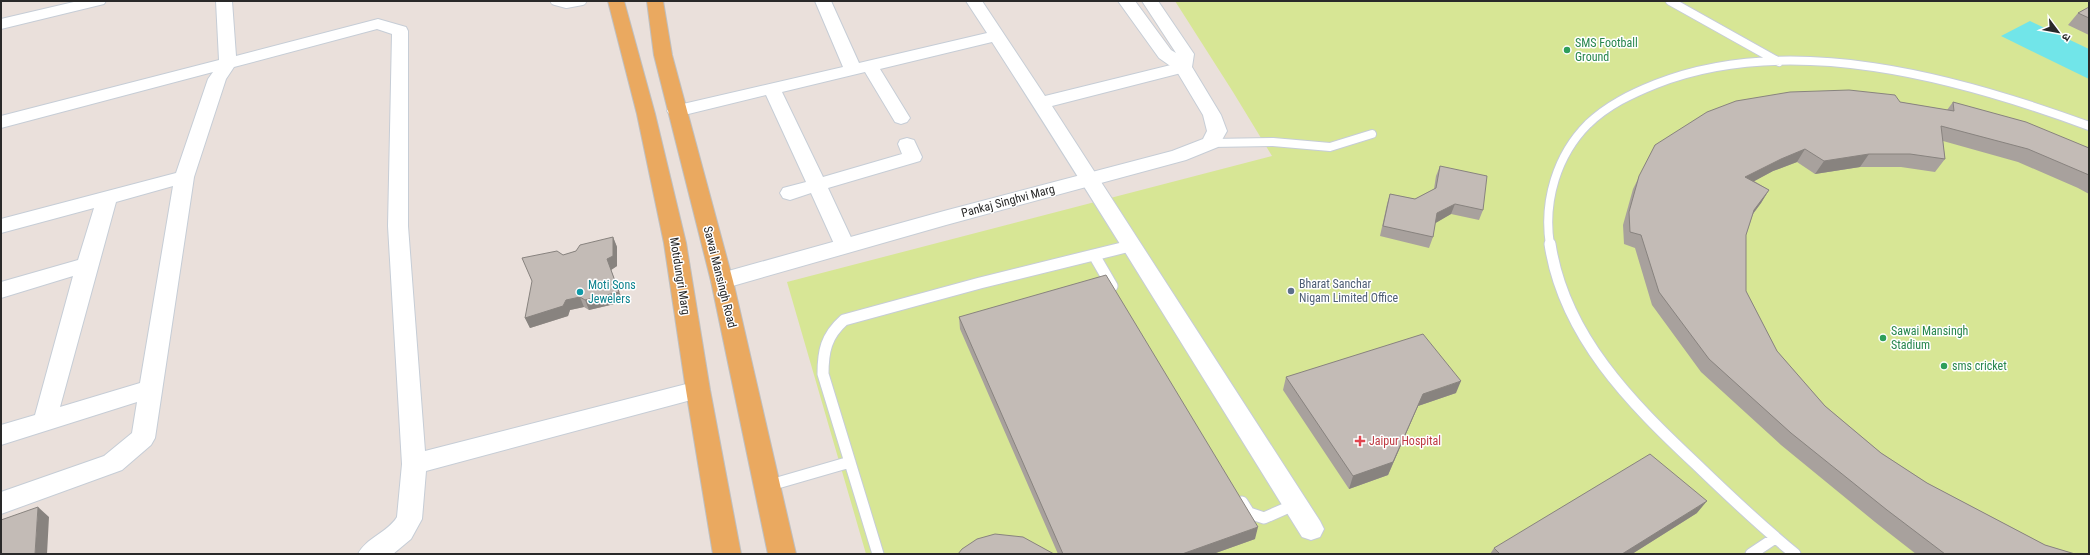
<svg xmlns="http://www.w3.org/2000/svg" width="2090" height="555" viewBox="0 0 2090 555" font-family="'Roboto Condensed','Noto Sans Devanagari',sans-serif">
<rect width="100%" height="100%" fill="#eae0db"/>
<path fill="#d7e695" d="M1175 1H2089V554H866L787 282 1272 156 1233 92Z"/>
<path fill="#71e5e9" d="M2030 21 2089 49V79L2001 36Z"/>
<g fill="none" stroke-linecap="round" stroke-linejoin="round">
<defs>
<path id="lane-far1" d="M555 1 566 4 582 1
M1670 1 1779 62
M1211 143 1273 142 1330 147 1372 134
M1550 245C1543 201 1557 155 1588 124 1608 105 1631 94 1656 84 1790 31 1959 78 2089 126"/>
<path id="lane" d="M1550 244C1564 336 1631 403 1696 464 1728 495 1761 526 1795 554
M1094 255 1112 286
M767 486 850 462
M1242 502 1249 513 1264 518 1296 504
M878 554 823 374C823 351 826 336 844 320L980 283 1130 246
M1751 554 1775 538"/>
<path id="street" d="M78 1H106L104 4 1 29V19Z
M216 1H232L236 56 378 19 406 27 408 31V226L425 451 698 381 706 384 710 390 706 396 426 471 422 519 411 539 393 554H358C366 538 387 533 397 517L402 464 388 226 392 34 377 29 234 67 226 79 194 177 155 438 151 445 122 470 1 514V492L104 456 132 433 137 402 1 445V425L35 415 73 276 1 298V282L78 260 94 208 1 233V219L176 173 208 79 213 72 1 128V116L219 60ZM173 186 140 383 60 407 116 202Z
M815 1H831L859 63 987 33 966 1H982L1045 96 1183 62 1189 63 1192 67 1189 71 1052 106 1320 521 1324 529 1320 537 1311 540 1302 537C1199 372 1098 206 992 42L880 69 910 118 907 122 901 124 895 122 865 72 782 92 823 177 902 154 898 144 900 140 907 138 914 140 922 157 920 161 828 188 855 246 852 251 845 253 838 251 835 246 811 193 790 200 783 198 780 193 783 188 806 182 766 95 676 117 670 115 667 111 670 107 843 67Z"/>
<path id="secondary" d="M1118 1H1135L1171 50 1176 53 1142 1H1158L1194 54 1192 67 1221 115 1227 131 1218 147 1186 160 946 225 722 289 714 287 711 281 714 275 944 211 1172 151 1203 139 1207 131 1203 115 1176 70 1159 58Z"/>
<path id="primary" d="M608 1H624L655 114 686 243 710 390 741 554H713L686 390 664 243 637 114Z
M647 1H663L672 55 733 281 796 554H768L711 281 654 55Z"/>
</defs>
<use href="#lane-far1" stroke="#c6cdd6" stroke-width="10"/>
<use href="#lane" stroke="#c6cdd6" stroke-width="13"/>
<use href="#street" stroke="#c6cdd6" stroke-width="2"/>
<use href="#secondary" stroke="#c6cdd6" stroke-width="2"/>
<use href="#primary" stroke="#bfbfbf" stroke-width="2"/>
<use href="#lane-far1" stroke="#fff" stroke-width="8"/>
<use href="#lane" stroke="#fff" stroke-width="11"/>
<use href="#street" fill="#fff" fill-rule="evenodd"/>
<use href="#secondary" fill="#fff" fill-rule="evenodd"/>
<use href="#primary" fill="#eaa960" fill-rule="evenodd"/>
</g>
<path fill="#a8a19d" d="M2089 7V35L2068 25 2078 13Z
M1900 102 1947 110 1953 102 2089 148V194L2078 188 2018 162 1943 141 1945 159 1935 172 1901 167H1860L1815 174 1797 162 1773 171 1754 181 1769 190 1761 203 1753 214 1746 235V291L1777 351 1825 406 1881 453 1927 483 2045 545 2075 554H1916L1875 522 1781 445 1701 372 1652 305 1635 248 1624 244 1623 225 1633 189 1655 145Z
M1440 166 1483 210 1479 220 1451 214 1435 223 1433 237 1429 248 1380 236 1387 204 1390 194 1415 199 1434 189 1436 176Z
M613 237 617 247V266L611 270 623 302 589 310 584 307 570 310 568 316 530 328 525 318 563 255 576 251Z
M959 317 1255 539 1213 554H1058L960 329Z
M1286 377 1456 393 1418 406 1388 475 1349 489 1283 390Z
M1697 513 1632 554H1490L1494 548Z"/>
<path fill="#88837f" d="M1805 149 1797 162 1773 171 1738 190 1745 177 1781 159Z
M1869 154 1860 167 1815 174 1824 161Z
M1769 190 1761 203 1746 223 1754 210Z
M1455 204 1451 214 1434 224 1437 213Z
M613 237 617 247V266L611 270 623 302 589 310 585 300 607 259Z
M580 297 584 307 570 310 568 316 530 328 525 318 566 300Z
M1461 381 1456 393 1418 406 1388 475 1349 489 1353 476 1423 394Z
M1707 501 1697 513 1632 554H1622Z
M38 507 49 517 47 554H35Z
M1258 527 1255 539 1213 554H1182Z"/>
<path fill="#c3bbb6" stroke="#88837f" d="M2089 7V18L2078 13Z
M1849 90 1895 95 1900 102 1954 111 1953 102 2026 122 2089 148V175L2028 149 1941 126 1945 159 1910 154H1869L1824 161 1805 149 1781 159 1745 177 1769 190 1754 210 1746 235V291L1777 351 1825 406 1881 453 1927 483 2045 545 2075 554H1945L1887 510 1791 433 1709 359 1659 292 1641 235 1630 232 1629 212 1639 176 1655 145 1707 112 1736 101 1790 92Z
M1440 166 1487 176 1483 210 1455 204 1437 213 1433 237 1383 226 1390 194 1415 199 1436 188Z
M613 237V256L607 259 619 292 585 300 580 297 566 300 563 306 525 318 532 281 522 258 557 251 563 255 576 251 580 245Z
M1106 275 1258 527 1182 554H1063L959 317Z
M1423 334 1461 381 1423 394 1393 462 1353 476 1286 377Z
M1650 454 1707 501 1622 554H1500L1494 548Z
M38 507 35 554H1V520Z
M995 534 1023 537 1054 554H958L962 549 977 539Z"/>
<g fill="#2e9e5b" stroke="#fff" stroke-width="1.5">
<circle cx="1567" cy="50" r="4"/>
<circle cx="1883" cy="338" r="4"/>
<circle cx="1944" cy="366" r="4"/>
</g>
<circle fill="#5c6f8a" stroke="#fff" stroke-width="1.5" cx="1291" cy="291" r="4"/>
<circle fill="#0f9aa8" stroke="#fff" stroke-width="1.5" cx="580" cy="292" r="4"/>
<path fill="#e0444e" stroke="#fff" stroke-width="1.5" d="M1358 435h4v4h4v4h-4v4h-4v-4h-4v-4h4z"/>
<g text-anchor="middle" stroke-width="3" stroke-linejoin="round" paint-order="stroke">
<g font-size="12" fill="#27864d" stroke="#fff" text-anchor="start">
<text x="1575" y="47">SMS Football<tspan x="1575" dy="14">Ground</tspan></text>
<text x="1891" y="335">Sawai Mansingh<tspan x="1891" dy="14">Stadium</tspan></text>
<text x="1952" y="370">sms cricket</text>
</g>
<g font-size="12" fill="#292929" stroke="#fff">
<text transform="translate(1008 201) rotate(-15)" y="4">Pankaj Singhvi Marg</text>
<text transform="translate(680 276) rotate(81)" y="4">Motidungri Marg</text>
<text transform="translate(720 277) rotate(76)" y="4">Sawai Mansingh Road</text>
</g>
<g font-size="12" fill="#4e5e75" stroke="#fff" text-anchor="start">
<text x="1299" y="288">Bharat Sanchar<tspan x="1299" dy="14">Nigam Limited Office</tspan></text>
</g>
<g font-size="12" fill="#0d838f" stroke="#fff" text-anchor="start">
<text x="588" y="289">Moti Sons<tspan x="588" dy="14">Jewelers</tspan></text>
</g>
<g font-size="12" fill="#be3a42" stroke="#fff" text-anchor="start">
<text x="1369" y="445">Jaipur Hospital</text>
</g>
</g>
<rect width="2090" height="555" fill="none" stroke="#292929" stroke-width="4"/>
<g transform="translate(2058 32) rotate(122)" stroke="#ffffff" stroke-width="3" paint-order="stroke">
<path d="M0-3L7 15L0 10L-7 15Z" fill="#292929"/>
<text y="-6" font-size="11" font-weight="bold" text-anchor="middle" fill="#292929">उ</text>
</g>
</svg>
